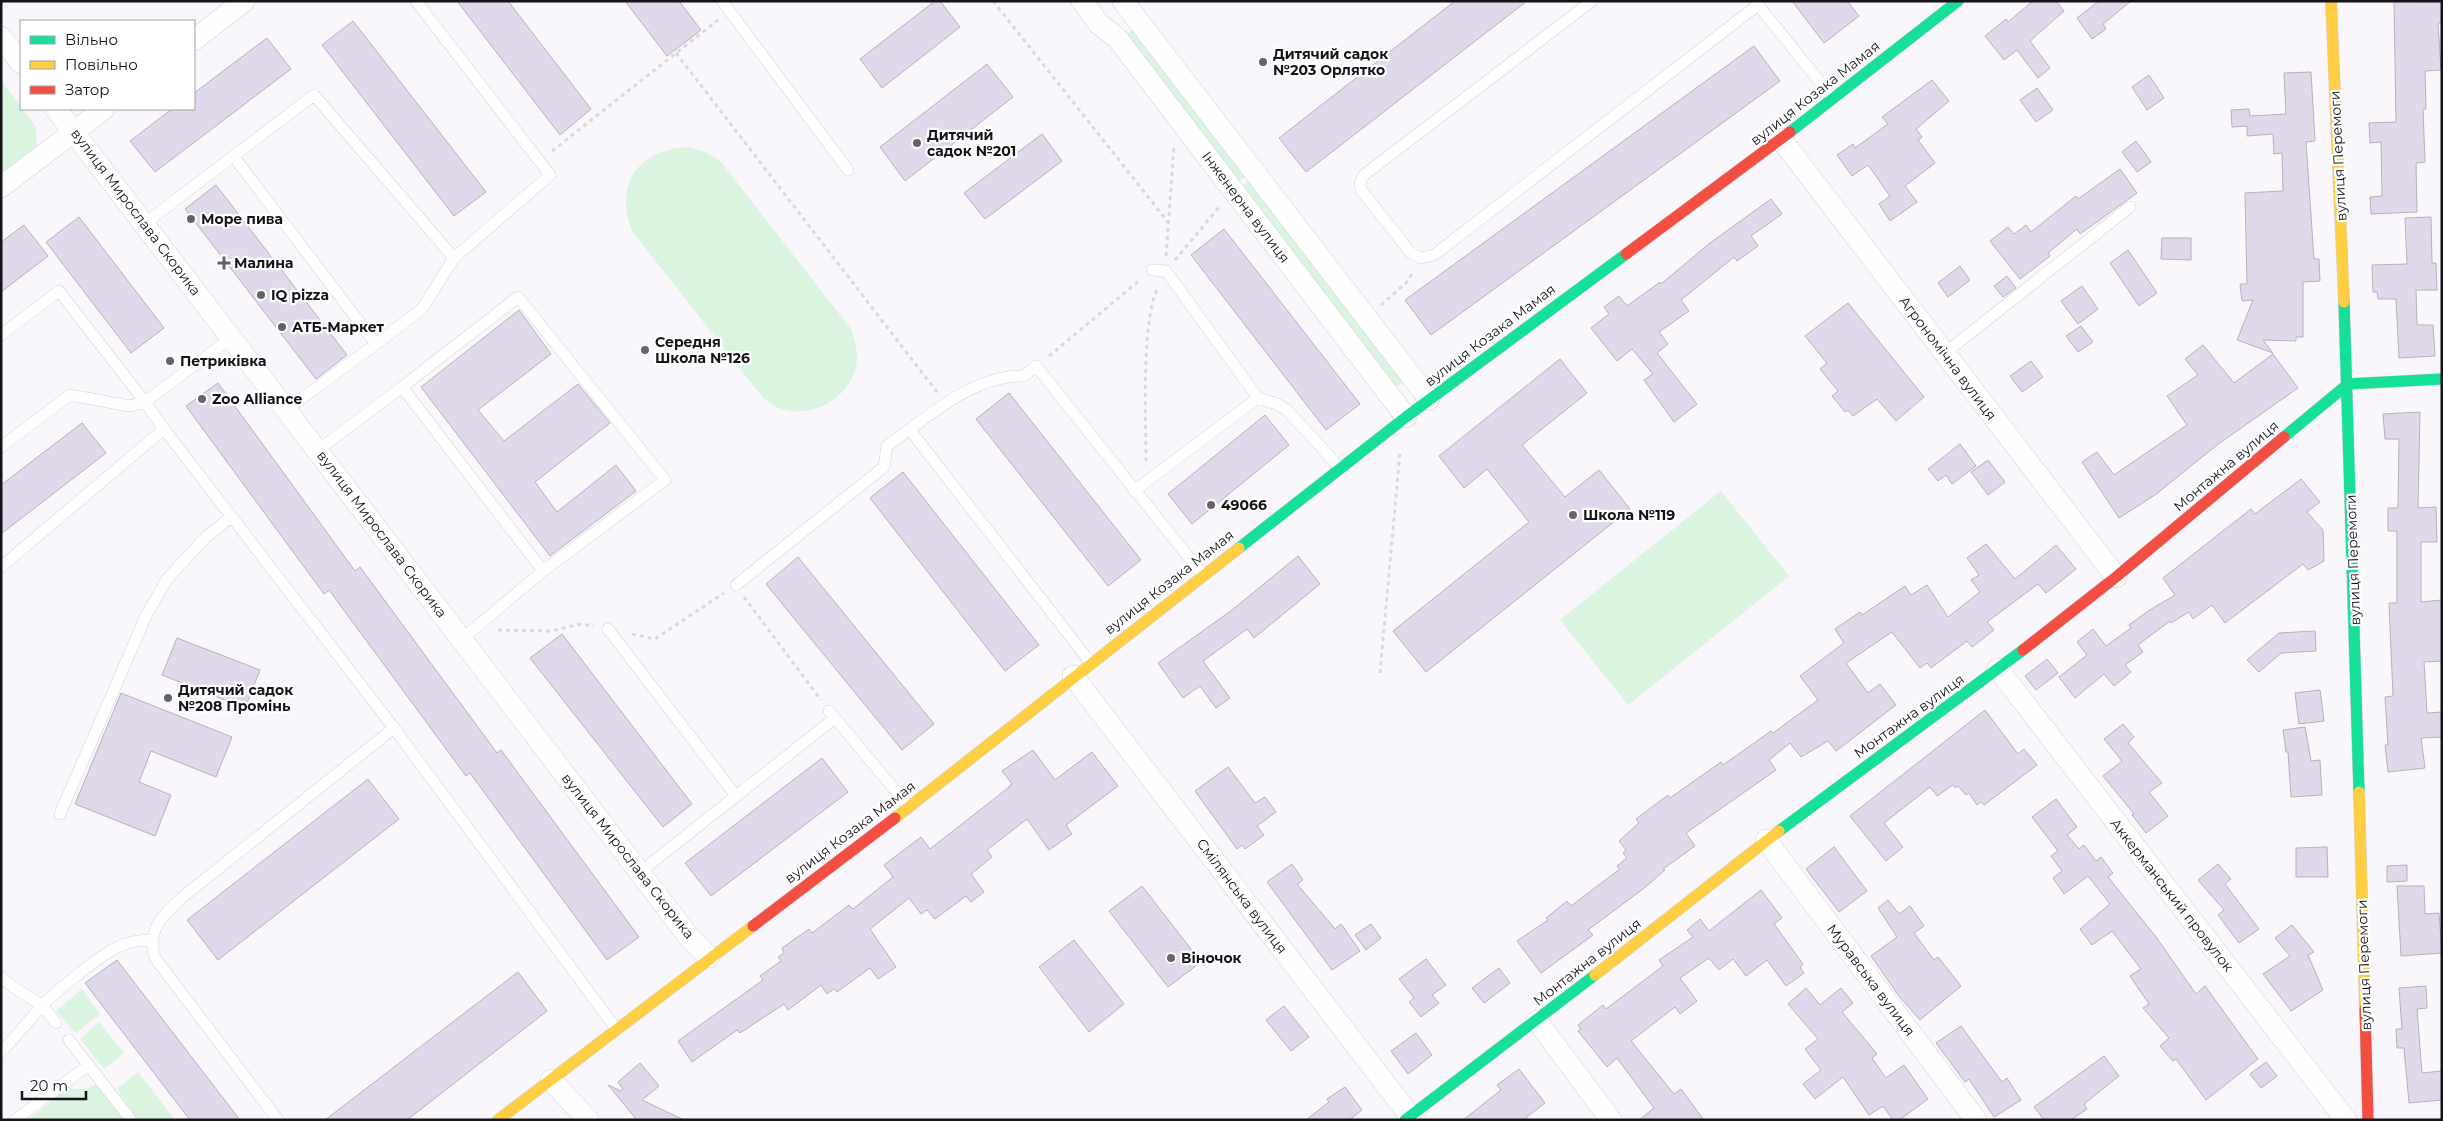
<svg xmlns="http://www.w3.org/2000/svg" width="2443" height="1121" viewBox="0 0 2443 1121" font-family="Montserrat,sans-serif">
<rect width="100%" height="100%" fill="#f9f6fc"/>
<path fill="#daf4df" d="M1137 26 1250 173 1234 185 1121 39Z
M1 80 36 127 37 148 1 176Z
M689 147 706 152 721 162 851 329C855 341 859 354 856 367 848 399 811 420 779 408 774 406 768 401 763 398L632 231C614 184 638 149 689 147Z
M1254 177 1408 378 1392 390 1237 190Z
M1721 491 1789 576 1628 705 1560 620Z
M82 989 100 1014 76 1033 56 1011Z
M99 1022 124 1053 104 1069 80 1039Z
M138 1072 175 1120H138L117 1089Z
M97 1083 124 1120H28L68 1088 86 1090Z"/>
<path fill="#e0d9eb" stroke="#b4b2b7" d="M457 1H508L591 109 560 135Z
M625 1H679L701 30 667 56Z
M935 1H940L960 27 882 88 860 59Z
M1455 1H1527L1306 172 1279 138Z
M1792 1H1847L1859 16 1824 43Z
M2033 1H2056L2064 11 2030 41 2050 68 2038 78 2017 50 2004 60 1985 36 2006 19 2008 22Z
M2099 1H2131L2103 24 2106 29 2092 39 2077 18Z
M2394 1 2442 2V23H2438L2441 70 2425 71 2426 109H2423L2425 162 2416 163 2417 212 2371 214 2370 197 2382 196 2381 142 2370 143 2369 123 2396 122Z
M353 21 486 192 454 216 322 45Z
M267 38 291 69 155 172 130 141 172 109H194V93Z
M1754 46 1780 81 1431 335 1405 300Z
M987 64 1013 97 905 181 880 147Z
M2311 72 2315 141 2306 142 2314 259H2319L2320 281 2303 282V337H2296V341L2263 340 2273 353 2237 340 2253 300 2242 301 2240 284H2247L2245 193 2283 191 2282 153 2274 154 2273 134 2247 136V126L2232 127 2231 110 2249 109 2250 116 2286 114 2284 73Z
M2149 75 2164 98 2147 110 2132 87Z
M1932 80 1949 101 1916 129 1922 137 1918 140 1935 163 1905 186 1917 202 1890 221 1879 204 1890 196 1868 165 1852 176 1837 155 1853 144 1855 148 1888 124 1882 117Z
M2037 88 2053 110 2036 122 2020 100Z
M1042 134 1062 161 985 219 964 193Z
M2136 141 2151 162 2137 172 2122 152Z
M2120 169 2137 193 2080 234 2077 229 2048 253 2050 256 2020 279 1990 241 2008 227 2014 234 2026 225 2031 232 2076 196 2078 199Z
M216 185 347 355 316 379 185 209Z
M1771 199 1782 214 1751 236 1758 246 1737 261 1734 257 1681 300 1689 311 1659 332 1668 344 1657 353 1697 404 1674 422 1644 380 1653 374 1632 349 1617 361 1591 328 1609 314 1604 307 1619 296 1627 306 1660 282 1661 284 1710 243Z
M79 217 164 328 131 353 46 242Z
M2431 217 2432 263H2436L2437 290H2416L2417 325H2433L2435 356 2399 358 2396 299H2378L2377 292H2373L2372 265 2407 264 2405 218Z
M24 225 48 256 1 292V242Z
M1224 229 1360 404 1326 430 1191 255Z
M2162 238H2191V260L2161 259Z
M2128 250 2157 293 2139 306 2110 263Z
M1960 266 1970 280 1948 297 1938 283Z
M2007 276 2016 288 2003 297 1994 286Z
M2082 286 2098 309 2078 324 2061 301Z
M1848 303 1924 397 1896 421 1877 399 1853 416 1848 410 1845 412 1832 396 1838 391 1820 369 1827 363 1805 336Z
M519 310 551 354 478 410 504 441 578 384 610 423 535 482 557 512 616 465 636 491 550 556 421 387Z
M2081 326 2093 342 2078 352 2066 336Z
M2203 345 2234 383 2273 354 2298 388 2217 445 2155 495 2119 518 2082 462 2097 452 2114 475 2187 425 2167 396 2198 375 2185 359Z
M1560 359 1587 393 1522 445 1565 497 1599 470 1630 509 1426 672 1393 631 1529 522 1487 469 1464 488 1439 456Z
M2031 361 2043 377 2022 392 2010 376Z
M218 383 355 571 360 567 497 753 501 750 639 937 607 960 470 773 466 776 329 590 324 594 186 406Z
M1009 393 1141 560 1108 586 976 419Z
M2420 412 2418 508 2436 507 2437 542H2421V602L2442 600V661L2424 662 2427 713 2442 712V737L2421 738 2425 768 2388 772 2385 745H2388L2385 697 2393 696 2389 603H2397V531H2388V508H2398L2399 439H2385L2383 414Z
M1265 415 1289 445 1192 524 1168 494Z
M82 423 106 453 1 534V485Z
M1960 444 1976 466 1952 484 1946 475 1938 481 1928 469Z
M1988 460 2005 482 1988 495 1971 472Z
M903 472 1039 645 1005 671 870 498Z
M2301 479 2320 502 2307 512 2323 530 2324 561 2308 570 2303 564 2225 623 2212 605 2193 619 2189 612 2171 623 2170 621 2138 645 2143 652 2125 665 2131 672 2114 686 2104 674 2075 698 2059 677 2087 655 2077 642 2093 629 2106 646 2131 628 2129 625 2148 611 2175 595 2163 578 2251 509 2255 514Z
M1986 544 2015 579 2056 545 2076 569 2046 593 2038 584 1987 622 1994 630 1972 647 1967 641 1931 668 1927 663 1920 668 1892 632 1846 663 1868 693 1880 684 1896 705 1836 751 1828 741 1801 757 1790 743 1769 760 1776 770 1686 833 1695 846 1663 869 1665 870 1643 889 1588 930 1593 935 1541 973 1517 941 1548 920 1546 918 1567 901 1571 906 1620 869 1617 866 1627 858 1623 853 1626 850 1619 841 1639 823 1636 819 1668 795 1670 798 1721 762 1723 765 1771 731 1773 733 1818 700 1800 676 1844 643 1835 629 1860 612 1862 615 1905 586 1911 595 1927 585 1948 617 1980 592 1971 580 1979 575 1967 558Z
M1298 556 1320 584 1254 638 1247 629 1203 661 1230 698 1216 708 1200 686 1183 698 1158 663 1232 610Z
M798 557 934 724 902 750 766 584Z
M2315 631 2316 651 2281 653 2259 672 2247 660 2279 633Z
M562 634 692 804 663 827 530 658Z
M177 638 260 670 245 708 162 675Z
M2047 659 2058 673 2036 690 2025 676Z
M2320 690 2324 721 2299 724 2295 693Z
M121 693 232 737 216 777 151 751 139 782 171 795 155 836 75 804Z
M1985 710 2018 754 2024 749 2037 765 1984 805 1981 802 1977 805 1969 793 1966 795 1958 786 1955 788 1953 785 1937 796 1930 787 1884 823 1903 847 1886 861 1850 816Z
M2123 724 2134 737 2128 743 2162 783 2149 792 2168 816 2146 833 2132 815 2134 814 2103 776 2122 761 2104 739Z
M2305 727 2311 761 2320 760 2322 795 2291 797 2288 752H2286L2283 730Z
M1033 750 1055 780 1092 752 1118 786 1066 825 1072 834 1049 850 1027 819 987 850 992 857 971 874 984 892 971 902 966 896 935 919 927 910 921 914 909 898 870 929 896 967 878 979 870 968 837 992 834 989 827 994 821 985 788 1010 784 1004 740 1033 737 1030 692 1062 678 1041 763 980 760 976 781 961 778 957 784 953 782 948 809 929 812 933 849 905 853 909 893 877 884 865 921 837 930 849 1008 788 1012 784 1002 771Z
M822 758 848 792 711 896 685 863Z
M1228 767 1255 803 1265 797 1276 812 1257 826 1264 835 1245 849 1242 845 1237 849 1195 791Z
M368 779 399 819 218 960 187 920Z
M2056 799 2077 827 2067 835 2079 849 2084 845 2096 861 2101 857 2113 873 2108 877 2156 937 2196 994 2205 986 2258 1059 2206 1100 2176 1059 2173 1061 2160 1046 2169 1038 2143 1008 2149 1004 2130 976 2141 969 2112 931 2092 945 2080 929 2110 904 2088 876 2064 894 2053 878 2062 871 2051 856 2058 851 2032 817Z
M1834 847 1867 891 1839 912 1806 869Z
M2327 847 2328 877H2296V848Z
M1292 864 1303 880 1297 884 1335 929 1341 924 1360 951 1332 970 1267 882Z
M2218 864 2231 879 2225 884 2259 929 2239 943 2218 915 2224 910 2198 880Z
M2407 865V881L2387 882V866Z
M1142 886 1201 962 1168 987 1109 911Z
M2397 886H2424L2425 914 2439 913 2442 953 2401 956Z
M1761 890 1782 918 1774 924 1803 964 1800 967 1804 973 1786 986 1767 960 1746 976 1733 959 1719 970 1709 958 1680 978 1697 1001 1680 1014 1675 1007 1631 1041 1674 1094 1681 1089 1704 1120H1639L1654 1108 1617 1058 1607 1067 1578 1031 1581 1029 1578 1025 1603 1005 1606 1009 1663 966 1659 960 1693 937 1687 930 1700 919 1709 931Z
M1888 900 1899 914 1910 906 1924 926 1914 933 1934 960 1938 957 1961 986 1920 1020 1899 996 1871 956 1897 937 1878 908Z
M1371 924 1381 938 1366 950 1355 935Z
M2292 925 2314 952 2308 955 2323 990 2291 1011 2263 974 2290 956 2275 938Z
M1074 940 1124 1004 1089 1032 1039 967Z
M1426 959 1446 985 1432 995 1439 1003 1421 1017 1409 1002 1414 998 1399 979Z
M117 960 240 1120H190L85 983Z
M1499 968 1510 983 1484 1003 1472 988Z
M518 972 547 1011 407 1120H325Z
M2426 986 2427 1008 2417 1009 2422 1073 2442 1071V1100L2409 1103 2404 1048H2397L2396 1029H2402L2399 988Z
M1806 988 1820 1005 1841 988 1853 1003 1842 1012 1877 1054 1872 1058 1886 1078 1904 1065 1928 1099 1899 1120H1893L1883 1106 1869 1115 1843 1077 1815 1099 1803 1084 1821 1070 1805 1049 1818 1039 1788 1004Z
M1284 1006 1309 1037 1291 1051 1266 1020Z
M1961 1026 2002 1082 2007 1078 2021 1100 1994 1117 1969 1079 1965 1082 1936 1043Z
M1416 1033 1432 1055 1408 1074 1391 1051Z
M2104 1056 2119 1076 2084 1104 2087 1109 2071 1120H2044L2034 1107Z
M2266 1062 2277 1076 2261 1088 2250 1074Z
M640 1063 659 1086 642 1100 684 1120H637L608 1085 621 1091 623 1089 618 1082Z
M1519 1069 1545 1103 1523 1120H1463L1501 1090 1497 1085Z
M1345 1087 1362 1110 1349 1120H1306L1329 1102 1327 1099Z"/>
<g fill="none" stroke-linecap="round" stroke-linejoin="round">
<defs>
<path id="lane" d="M722 1 848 170
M1592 1 1364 175 1360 183 1361 190 1411 253 1421 258 1434 255 1758 5
M1755 1 1832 97
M234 157 376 344 286 410
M144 224 314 95 454 258
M1 335 59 291 145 402 130 406 70 395 1 447
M376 344 422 309 454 258 550 175 416 1
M1945 353 2130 207
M402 387 518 297 665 480 543 571
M1258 398 1277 404 1287 410 1340 468
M164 429 394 728 184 896C164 914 146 929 155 958L278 1120
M910 430 1090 662
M318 450 402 387 543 571 462 639
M1134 491 1258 398 1166 271 1152 270
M1 567 164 429 145 402 231 338
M736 585 884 467 887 446C927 418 972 375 1024 376L1036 366 1203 575
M608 629 736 796
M829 711 909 807
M394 728 617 1030
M60 814 146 616 167 579 206 537 231 517
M640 872 835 718
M1 977 13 987 42 1005 56 1023
M69 1040 131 1120
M1 1052C16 1037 28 1021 42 1006 56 991 100 955 118 947 128 942 140 940 151 940
M15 1120 89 1065"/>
<path id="street" d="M1082 1 1099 24 1117 38 1406 417
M1123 1 1429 399
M1 37 21 63
M194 40 244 1
M56 109 689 937 709 957
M1781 139 2116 577
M1 187 104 109
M1998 669 2346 1120
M1073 676 1410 1116
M1766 840 1976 1120
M1537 1021 1611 1120
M551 1080 588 1120"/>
<path id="fast" d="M1790 132 1958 1
M2344 302 2359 792
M2284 437 2348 384 2442 379
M1239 548 1406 417 1626 254
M1779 831 2023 650
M1405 1120 1595 975"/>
<path id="slow" d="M2331 1 2344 302
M2359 792 2365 1009
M895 818 1239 548
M1595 975 1779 831
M498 1120 753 926"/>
<path id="jam" d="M1626 254 1790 132
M2023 650 2116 577 2284 437
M753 926 895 818
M2365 1009 2368 1120"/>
</defs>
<use href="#lane" stroke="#d4d1d7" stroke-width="12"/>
<use href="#street" stroke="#d4d1d7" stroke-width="22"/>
<use href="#fast" stroke="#d4d1d7" stroke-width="12"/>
<use href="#slow" stroke="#d4d1d7" stroke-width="12"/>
<use href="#jam" stroke="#d4d1d7" stroke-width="12"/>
<path stroke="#dad8da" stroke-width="3" stroke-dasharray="4 4" stroke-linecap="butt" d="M993 1 1168 222
M676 53 937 392
M552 151 718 20
M1166 256 1174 147
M1175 260 1220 206
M1381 305 1407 282 1413 272
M1049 356 1140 280
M1146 461C1146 419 1141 321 1158 287
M744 597 821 700
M498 630 551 631 580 624 594 626
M632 634 655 639 724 593
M1380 673 1400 452"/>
<use href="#lane" stroke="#fefeff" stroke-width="11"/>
<use href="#street" stroke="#fefeff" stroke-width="21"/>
<use href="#fast" stroke="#16e098" stroke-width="11"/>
<use href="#slow" stroke="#ffcf43" stroke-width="11"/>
<use href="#jam" stroke="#f24e42" stroke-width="11"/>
</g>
<g fill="#656268" stroke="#fff" stroke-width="2">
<circle cx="1263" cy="62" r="5"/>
<circle cx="917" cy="143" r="5"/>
<circle cx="191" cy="219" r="5"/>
<path d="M221.5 255.5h5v5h5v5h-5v5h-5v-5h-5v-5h5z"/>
<circle cx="261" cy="295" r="5"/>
<circle cx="282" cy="327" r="5"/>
<circle cx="645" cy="350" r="5"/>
<circle cx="170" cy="361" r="5"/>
<circle cx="202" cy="399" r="5"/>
<circle cx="1211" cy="505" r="5"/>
<circle cx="1573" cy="515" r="5"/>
<circle cx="168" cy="698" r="5"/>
<circle cx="1171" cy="958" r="5"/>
</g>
<g text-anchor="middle" stroke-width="4.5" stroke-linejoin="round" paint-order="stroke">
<g font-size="14" font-weight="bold" fill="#151318" stroke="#fff" text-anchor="start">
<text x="1273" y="59">Дитячий садок<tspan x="1273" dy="16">№203 Орлятко</tspan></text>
<text x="927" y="140">Дитячий<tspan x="927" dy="16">садок №201</tspan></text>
<text x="201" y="224">Море пива</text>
<text x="234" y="268">Малина</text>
<text x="271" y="300">IQ pizza</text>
<text x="292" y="332">АТБ-Маркет</text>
<text x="655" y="347">Середня<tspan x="655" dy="16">Школа №126</tspan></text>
<text x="180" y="366">Петриківка</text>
<text x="212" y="404">Zoo Alliance</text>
<text x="1221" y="510">49066</text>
<text x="1583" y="520">Школа №119</text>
<text x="178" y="695">Дитячий садок<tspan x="178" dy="16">№208 Промінь</tspan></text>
<text x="1181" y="963">Віночок</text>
</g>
<g font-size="14" fill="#151318" stroke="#fff">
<text transform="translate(1815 93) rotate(-38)" y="5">вулиця Козака Мамая</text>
<text transform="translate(2338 156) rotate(-93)" y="5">вулиця Перемоги</text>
<text transform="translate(1246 207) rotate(53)" y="5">Інженерна вулиця</text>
<text transform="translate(136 212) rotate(53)" y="5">вулиця Мирослава Скорика</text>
<text transform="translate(1490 335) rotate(-37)" y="5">вулиця Козака Мамая</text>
<text transform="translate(1948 358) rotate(53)" y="5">Агрономічна вулиця</text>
<text transform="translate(2226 466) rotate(-40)" y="5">Монтажна вулиця</text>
<text transform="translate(382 534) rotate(53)" y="5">вулиця Мирослава Скорика</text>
<text transform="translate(2353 560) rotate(-92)" y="5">вулиця Перемоги</text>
<text transform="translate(1169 582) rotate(-38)" y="5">вулиця Козака Мамая</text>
<text transform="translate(1909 716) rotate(-36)" y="5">Монтажна вулиця</text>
<text transform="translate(850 832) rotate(-37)" y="5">вулиця Козака Мамая</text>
<text transform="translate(628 856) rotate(52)" y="5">вулиця Мирослава Скорика</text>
<text transform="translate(2172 895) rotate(52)" y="5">Аккерманський провулок</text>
<text transform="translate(1242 896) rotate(53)" y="5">Смілянська вулиця</text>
<text transform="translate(1587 962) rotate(-38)" y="5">Монтажна вулиця</text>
<text transform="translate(2364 965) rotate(-92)" y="5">вулиця Перемоги</text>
<text transform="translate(1871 980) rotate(53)" y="5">Муравська вулиця</text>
</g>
</g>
<rect width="2443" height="1121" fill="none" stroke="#151318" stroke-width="5"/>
<rect x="20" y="20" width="175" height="90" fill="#ffffff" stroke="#a1a1a3"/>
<rect x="30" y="36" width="25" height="8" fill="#16e098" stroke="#a1a1a3"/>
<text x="65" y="45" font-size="15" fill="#151318">Вільно</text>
<rect x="30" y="61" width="25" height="8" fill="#ffcf43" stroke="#a1a1a3"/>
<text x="65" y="70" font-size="15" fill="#151318">Повільно</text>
<rect x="30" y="86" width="25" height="8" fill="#f24e42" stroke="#a1a1a3"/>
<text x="65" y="95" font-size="15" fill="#151318">Затор</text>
<path d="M22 1091v8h64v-8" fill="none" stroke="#151318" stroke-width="2.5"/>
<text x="30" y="1091" font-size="15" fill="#151318" stroke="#ffffff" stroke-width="4" paint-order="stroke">20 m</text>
</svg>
